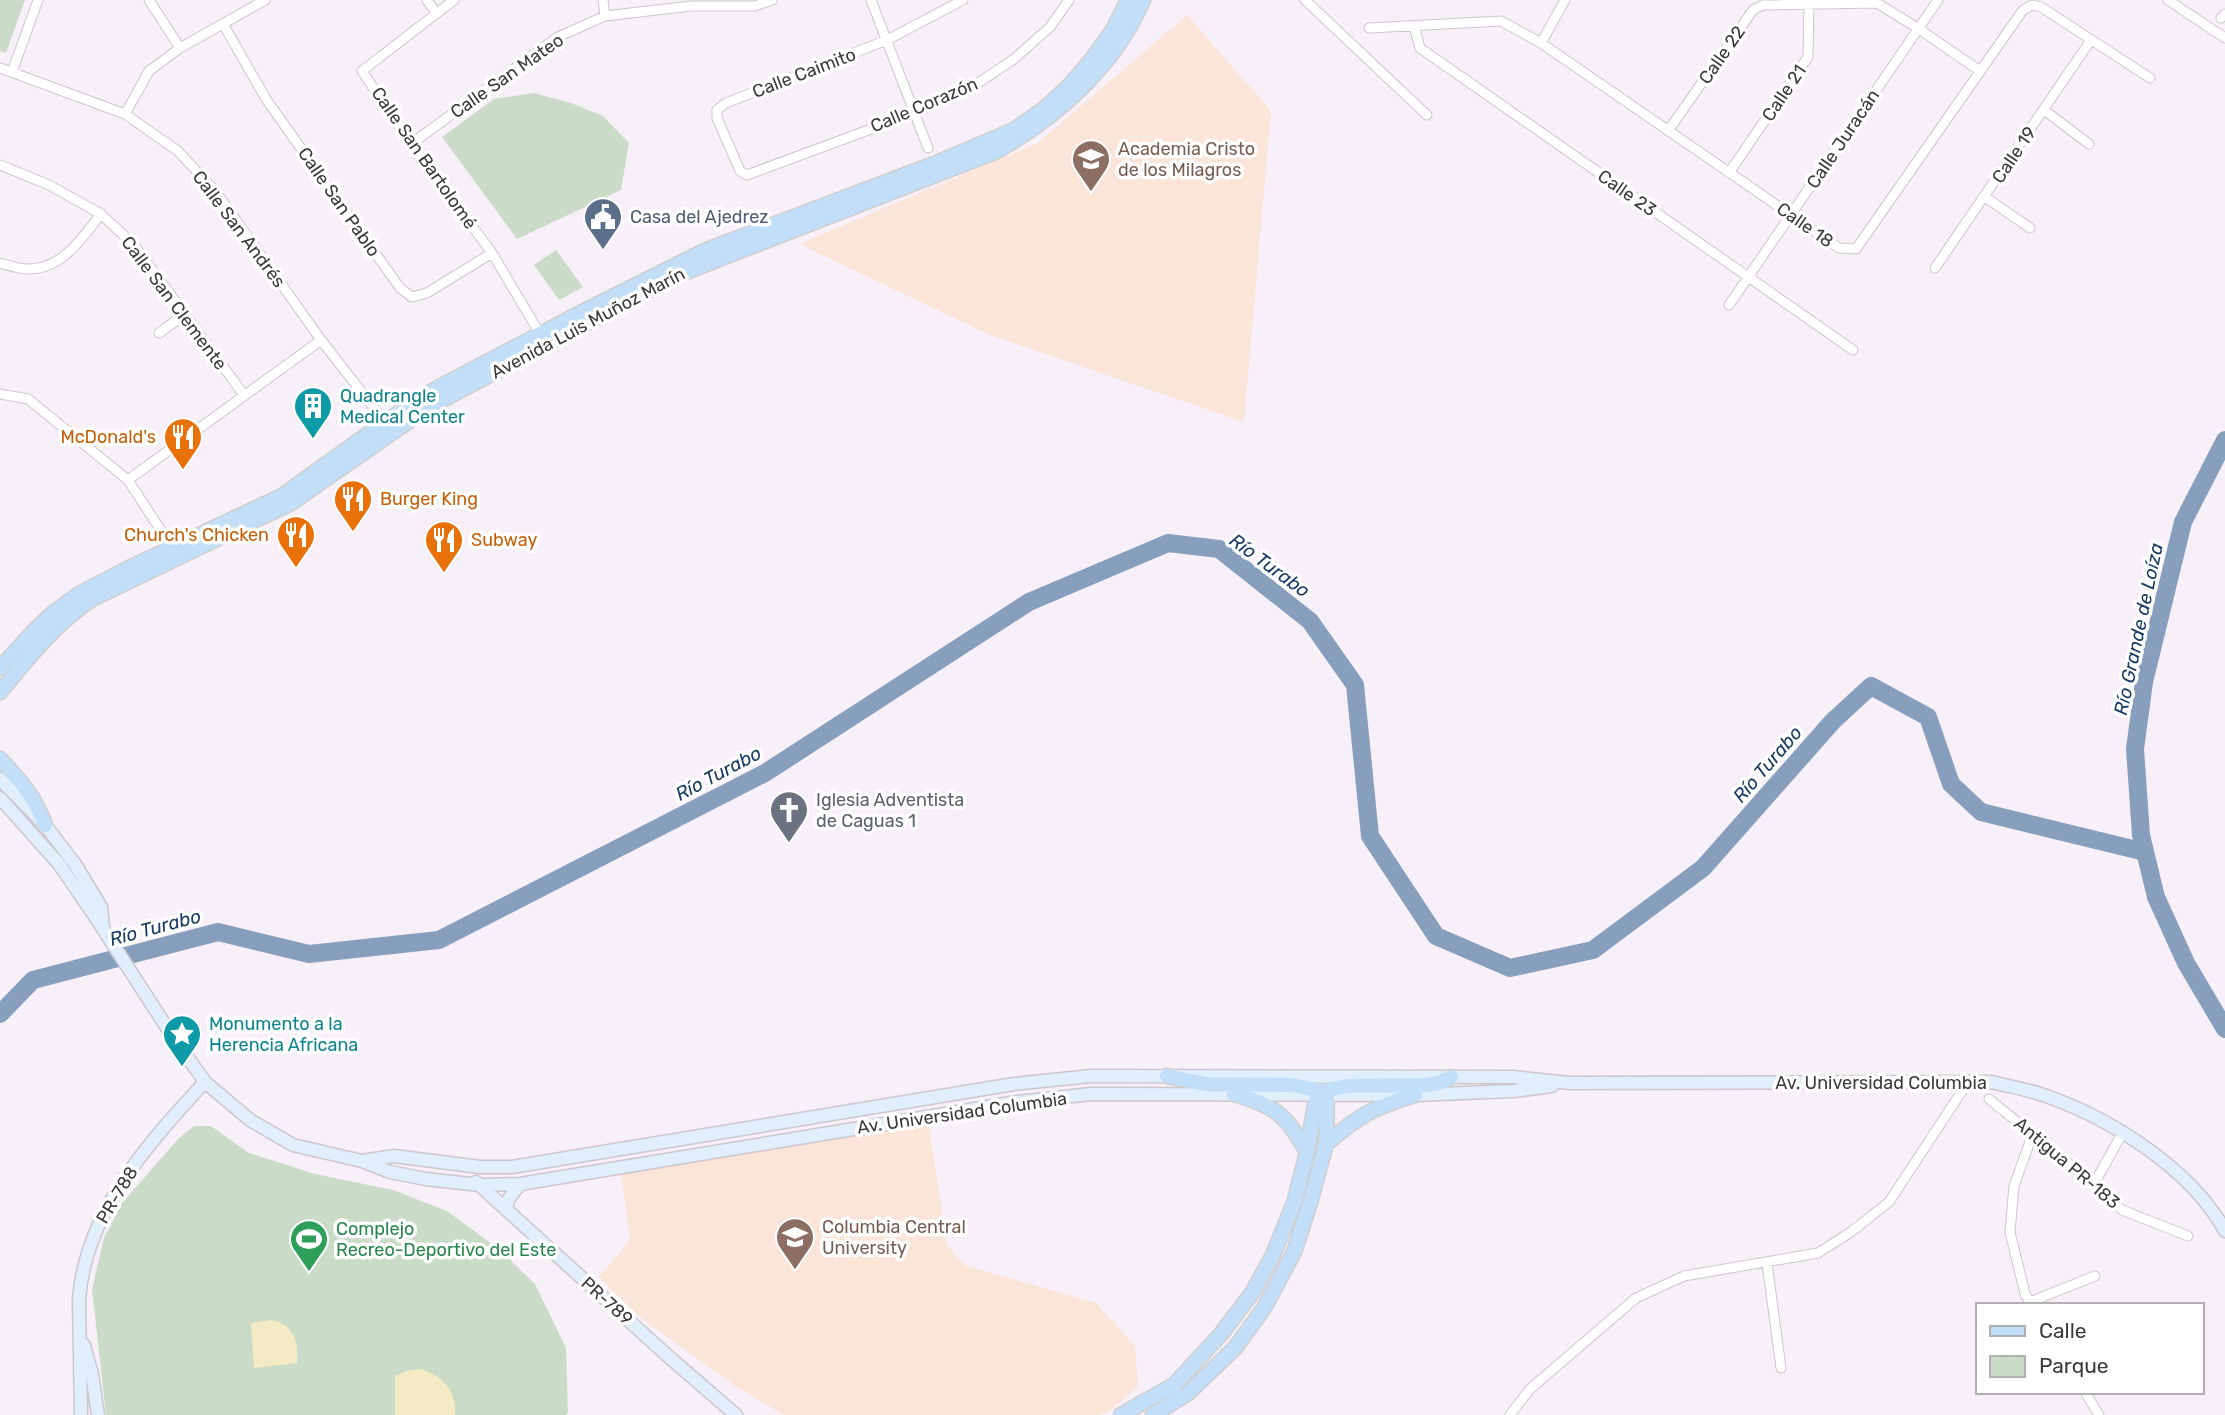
<svg xmlns="http://www.w3.org/2000/svg" width="2225" height="1415" viewBox="0 0 2225 1415" font-family="Rubik,sans-serif">
<rect width="100%" height="100%" fill="#f8f0f8"/>
<path fill="#fbe4d8" d="M1187 15 1271 111 1244 422 990 335 799 244 1038 143Z
M928 1120 947 1245 964 1265 1096 1303 1135 1346 1138 1386 1108 1412 1099 1415H784L735 1386 641 1318 599 1277 630 1240 621 1171Z"/>
<path fill="#cadcc8" d="M0 0H25L6 53 0 51Z
M534 93 571 103 603 116 629 143 621 190 517 239 442 137 494 99Z
M556 250 583 287 559 300 534 265Z
M194 1126H211L249 1153 315 1174 393 1190 447 1211 500 1250 535 1284 566 1348 568 1412 566 1415H106L92 1289 104 1238 122 1203 178 1139Z"/>
<path fill="#f4eac4" d="M272 1320C294 1325 299 1342 297 1363L254 1368 251 1323Z
M420 1369C442 1375 457 1391 455 1415H395V1376L407 1371Z"/>
<g fill="none" stroke-linecap="round" stroke-linejoin="round">
<path stroke="#879fbd" stroke-width="18" d="M2225 440 2183 522 2144 682 2135 749 2141 835 2156 897 2186 963 2225 1029
M0 1014 33 980 218 932 309 954 439 940 765 773 1029 602 1168 543 1219 549 1310 621 1355 685 1370 836 1436 936 1510 968 1593 950 1703 868 1833 721 1871 686 1928 717 1951 784 1981 812 2145 852"/>
<defs>
<path id="street" d="M149 0 180 48
M427 0 436 13
M454 0 362 71 411 144 492 253 543 339
M603 0 605 16
M871 0 928 148
M963 0 887 40 726 103 717 110V118L740 171 747 175 914 113 975 85 1014 59 1050 27 1069 0
M1305 0 1427 115
M2168 0 2225 38
M2221 18 2225 14
M223 24 266 99 400 288 412 297 427 293 492 253
M1414 26 1420 48 1853 350
M1369 28 1501 21 1541 43 1839 248 1856 249 2023 10 2032 5 2041 7 2150 78
M1541 43 1565 0
M0 68 125 114 178 151 216 192 321 340 388 426
M12 72 38 0
M2044 110 2089 144
M125 114 149 71 180 48 265 0
M1668 131 1753 10 1763 5 1877 3 1919 29 1980 71
M411 144 558 37 605 16 691 6H755L772 0
M0 165 49 185 101 214 134 245 244 395
M1729 173 1808 57 1809 3
M1985 197 2030 228
M0 263C8 265 19 269 27 269 62 270 82 238 101 214
M1935 268 2091 40
M1729 305 1938 0
M159 333 185 314
M0 394 28 399 128 480 175 552
M128 480 321 340
M1989 1099 2094 1184 2122 1210 2188 1236
M2094 1184 2123 1132
M1767 1263 1781 1368
M2030 1302 2095 1276
M2032 1305 2025 1294 2010 1232 2014 1186 2033 1133
M2085 1392 2099 1415
M1510 1415 1530 1389 1636 1298 1684 1276 1818 1253 1851 1232 1889 1202 1962 1091 1965 1083"/>
<path id="secondary" d="M0 779 45 825 75 864 101 907 103 926
M0 798 59 864 94 915 171 1034 205 1082 250 1120 293 1145 362 1161 390 1172 426 1179 479 1185 520 1184 1017 1102 1091 1094 1415 1095 1513 1091 1552 1086
M362 1161 394 1156 480 1167H512L1014 1084 1091 1076 1513 1077 1569 1083 1992 1082C2011 1087 2031 1090 2049 1097 2113 1120 2192 1170 2225 1231
M476 1182 669 1357 736 1415
M506 1210 508 1200 520 1184
M84 1345 92 1374 98 1415
M81 1415 79 1300C85 1213 148 1143 205 1082"/>
<path id="primary" d="M0 668 34 631 53 613 79 594 131 567 282 496 385 422 432 391 586 310 704 251 934 164 1014 130 1044 109 1068 87 1093 58 1113 30 1128 0
M0 692C28 658 55 624 92 599L291 503 429 407 678 275 997 151C1058 116 1115 66 1143 0
M0 759C19 779 36 798 45 825
M1234 1094C1276 1106 1286 1115 1307 1152
M1326 1144C1358 1116 1374 1107 1415 1095
M1121 1415 1174 1385 1221 1334 1252 1293 1273 1255 1294 1203 1307 1152 1317 1093 1346 1086 1427 1085 1439 1083 1451 1077
M1153 1415 1188 1393 1235 1348 1264 1308 1294 1252 1310 1203 1326 1144 1327 1095 1325 1092 1293 1085 1205 1084 1167 1076"/>
</defs>
<use href="#street" stroke="#cdc6cc" stroke-width="11"/>
<use href="#secondary" stroke="#cdc6cc" stroke-width="15"/>
<use href="#primary" stroke="#d0cfd0" stroke-width="17"/>
<use href="#street" stroke="#fff" stroke-width="9"/>
<use href="#secondary" stroke="#e1eefb" stroke-width="12"/>
<use href="#primary" stroke="#c2def8" stroke-width="14"/>
</g>
<defs>
<symbol id="school-pin" viewBox="-11 -11 22 30"><path d="M0 17L-7.5 6A9.5 9.5 0 1 1 7.5 6Z" fill="#8d6e63" stroke="#fff"/><path d="M0-5L7-2L0 1L-7-2ZM-4 1L0 2.5L4 1V4Q0 6-4 4Z" fill="#fff"/></symbol>
<symbol id="civic-pin" viewBox="-11 -11 22 30"><path d="M0 17L-7.5 6A9.5 9.5 0 1 1 7.5 6Z" fill="#5c6f8a" stroke="#fff"/><path d="M-.6-6.5H3V-4.5H.6V-3L4-1V1h2V6H-6V1h2V-1L-.6-3ZM-1.2 2.5V6h2.4V2.5Z" fill="#fff"/></symbol>
<symbol id="building-pin" viewBox="-11 -11 22 30"><path d="M0 17L-7.5 6A9.5 9.5 0 1 1 7.5 6Z" fill="#0f9aa8" stroke="#fff"/><path d="M-4-6H4V6H1V3H-1V6H-4ZM-2.5-4.3h1.7v1.8h-1.7ZM.8-4.3h1.7v1.8H.8ZM-2.5-1h1.7V.8h-1.7ZM.8-1h1.7V.8H.8Z" fill="#fff"/></symbol>
<symbol id="restaurant-pin" viewBox="-11 -11 22 30"><path d="M0 17L-7.5 6A9.5 9.5 0 1 1 7.5 6Z" fill="#e8710a" stroke="#fff"/><path d="M-5-6h1v4h1v-4h1v4h1v-4h1v5L-1.5 .5V6h-2V.5L-5-1ZM5-6V6H3V1.5H1.5Q1.5-4 5-6Z" fill="#fff"/></symbol>
<symbol id="church-pin" viewBox="-11 -11 22 30"><path d="M0 17L-7.5 6A9.5 9.5 0 1 1 7.5 6Z" fill="#6b7280" stroke="#fff"/><path d="M-1.2-6h2.4v3.5h3.3v2.4h-3.3V6h-2.4V-.1h-3.3v-2.4h3.3Z" fill="#fff"/></symbol>
<symbol id="sight-pin" viewBox="-11 -11 22 30"><path d="M0 17L-7.5 6A9.5 9.5 0 1 1 7.5 6Z" fill="#0f9aa8" stroke="#fff"/><path d="M0-6L1.8-2.2L6-1.7L2.9 1.2L3.7 5.4L0 3.3L-3.7 5.4L-2.9 1.2L-6-1.7L-1.8-2.2Z" fill="#fff"/></symbol>
<symbol id="university-pin" viewBox="-11 -11 22 30"><path d="M0 17L-7.5 6A9.5 9.5 0 1 1 7.5 6Z" fill="#8d6e63" stroke="#fff"/><path d="M0-5L7-2L0 1L-7-2ZM-4 1L0 2.5L4 1V4Q0 6-4 4Z" fill="#fff"/></symbol>
<symbol id="stadium-pin" viewBox="-11 -11 22 30"><path d="M0 17L-7.5 6A9.5 9.5 0 1 1 7.5 6Z" fill="#2e9e5b" stroke="#fff"/><path d="M0-5a6.5 5 0 1 0 0 10a6.5 5 0 1 0 0-10ZM-3.5-1.8h7v3.6h-7Z" fill="#fff"/></symbol>
</defs>
<g fill-rule="evenodd">
<use href="#school-pin" x="1069" y="137" width="44" height="60"/>
<use href="#civic-pin" x="581" y="195" width="44" height="60"/>
<use href="#building-pin" x="291" y="384" width="44" height="60"/>
<use href="#restaurant-pin" x="161" y="415" width="44" height="60"/>
<use href="#restaurant-pin" x="331" y="477" width="44" height="60"/>
<use href="#restaurant-pin" x="274" y="513" width="44" height="60"/>
<use href="#restaurant-pin" x="422" y="518" width="44" height="60"/>
<use href="#church-pin" x="767" y="788" width="44" height="60"/>
<use href="#sight-pin" x="160" y="1012" width="44" height="60"/>
<use href="#university-pin" x="773" y="1215" width="44" height="60"/>
<use href="#stadium-pin" x="287" y="1217" width="44" height="60"/>
</g>
<g text-anchor="middle" stroke-width="7" stroke-linejoin="round" paint-order="stroke">
<g font-size="18" fill="#3c393b" stroke="#fff">
<text transform="translate(1722 55) rotate(-55)" y="6">Calle 22</text>
<text transform="translate(804 73) rotate(-21)" y="6">Calle Caimito</text>
<text transform="translate(507 76) rotate(-35)" y="6">Calle San Mateo</text>
<text transform="translate(1784 93) rotate(-56)" y="6">Calle 21</text>
<text transform="translate(924 105) rotate(-23)" y="6">Calle Corazón</text>
<text transform="translate(1843 139) rotate(-56)" y="6">Calle Juracán</text>
<text transform="translate(2014 155) rotate(-56)" y="6">Calle 19</text>
<text transform="translate(424 158) rotate(55)" y="6">Calle San Bartolomé</text>
<text transform="translate(1627 193) rotate(35)" y="6">Calle 23</text>
<text transform="translate(339 202) rotate(55)" y="6">Calle San Pablo</text>
<text transform="translate(1805 225) rotate(35)" y="6">Calle 18</text>
<text transform="translate(239 229) rotate(53)" y="6">Calle San Andrés</text>
<text transform="translate(174 303) rotate(53)" y="6">Calle San Clemente</text>
<text transform="translate(588 323) rotate(-28)" y="6">Avenida Luis Muñoz Marín</text>
<text x="1881" y="1089">Av. Universidad Columbia</text>
<text transform="translate(962 1113) rotate(-8)" y="6">Av. Universidad Columbia</text>
<text transform="translate(2067 1163) rotate(40)" y="6">Antigua PR-183</text>
<text transform="translate(117 1195) rotate(-59)" y="6">PR-788</text>
<text transform="translate(607 1301) rotate(42)" y="6">PR-789</text>
</g>
<g font-size="18" fill="#785e54" stroke="#fff" text-anchor="start">
<text x="1118" y="155">Academia Cristo<tspan x="1118" dy="21">de los Milagros</tspan></text>
<text x="822" y="1233">Columbia Central<tspan x="822" dy="21">University</tspan></text>
</g>
<g font-size="18" fill="#4e5e75" stroke="#fff" text-anchor="start">
<text x="630" y="223">Casa del Ajedrez</text>
</g>
<g font-size="18" fill="#0d838f" stroke="#fff" text-anchor="start">
<text x="340" y="402">Quadrangle<tspan x="340" dy="21">Medical Center</tspan></text>
<text x="209" y="1030">Monumento a la<tspan x="209" dy="21">Herencia Africana</tspan></text>
</g>
<g font-size="18" fill="#c56008" stroke="#fff" text-anchor="end">
<text x="156" y="443">McDonald's</text>
<text x="380" y="505" text-anchor="start">Burger King</text>
<text x="269" y="541">Church's Chicken</text>
<text x="471" y="546" text-anchor="start">Subway</text>
</g>
<g font-size="18" fill="#5b616d" stroke="#fff" text-anchor="start">
<text x="816" y="806">Iglesia Adventista<tspan x="816" dy="21">de Caguas 1</tspan></text>
</g>
<g font-size="18" fill="#27864d" stroke="#fff" text-anchor="start">
<text x="336" y="1235">Complejo<tspan x="336" dy="21">Recreo-Deportivo del Este</tspan></text>
</g>
<g font-size="19" font-style="italic" fill="#193c65" stroke="#fff">
<text transform="translate(1270 565) rotate(36)" y="7">Río Turabo</text>
<text transform="translate(2138 629) rotate(-78)" y="7">Río Grande de Loíza</text>
<text transform="translate(1767 764) rotate(-49)" y="7">Río Turabo</text>
<text transform="translate(718 773) rotate(-28)" y="7">Río Turabo</text>
<text transform="translate(155 927) rotate(-15)" y="7">Río Turabo</text>
</g>
</g>
<rect x="1976" y="1303" width="228" height="91" fill="#ffffff" stroke="#b1b0b1" stroke-width="2"/>
<rect x="1990" y="1326" width="35" height="10" fill="#c2def8" stroke="#b1b0b1" stroke-width="2"/>
<text x="2039" y="1338" font-size="21" fill="#3c393b">Calle</text>
<rect x="1990" y="1356" width="35" height="21" fill="#cadcc8" stroke="#b1b0b1" stroke-width="2"/>
<text x="2039" y="1373" font-size="21" fill="#3c393b">Parque</text>
</svg>
